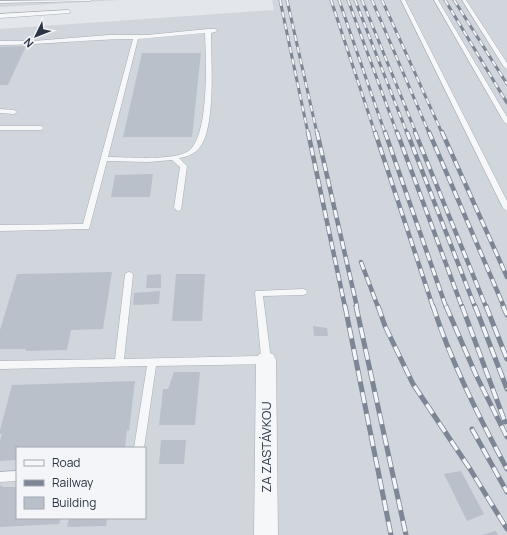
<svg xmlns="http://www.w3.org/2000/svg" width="507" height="535" viewBox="0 0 507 535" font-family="Manrope,sans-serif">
<rect width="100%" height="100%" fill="#e3e6eb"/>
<path fill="#d1d6dd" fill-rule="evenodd" d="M0 0H120L0 7Z
M272 0H507V535H0V29L274 10ZM17 448H145V518H17Z"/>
<path fill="#bac0c9" d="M26 46 8 85H0V47Z
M142 53H201L192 137H123Z
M153 174 150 197H111L115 175Z
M112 272 103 329 71 330 67 350 25 351 26 349H0V330L17 274Z
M161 274V288H146L147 275Z
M176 274H205L202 321H172Z
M160 291 159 304 133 305 134 293Z
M313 326 327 328 328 336H314Z
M174 372H200L195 425H159L163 389H168Z
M135 381 129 431 127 430 125 448H17V460L0 461V441L2 434H0V430L12 385Z
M161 440H186L184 464H159Z
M461 471 484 514 467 521 444 474Z
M0 485 3 487H17V518H61L59 524 0 527Z
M69 518H107L106 526 67 527Z
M496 531 498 535H482Z"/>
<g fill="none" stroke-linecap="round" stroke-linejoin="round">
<defs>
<path id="service" d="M92 0 90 1 0 3V1Z
M401 0H405L507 201V211L503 208Z
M434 0H438L507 117V124L504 122Z
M462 0H466L507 63V69L504 67Z
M68 10 70 11V13L0 18V14Z
M208 29H215L218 31 211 33C211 60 216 126 200 147 195 154 187 157 179 158L187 166 181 210 178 211 174 208 180 167 172 160 148 162 107 161 89 229 0 231V225L83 224 133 39C88 39 44 45 0 45V41H33L109 35H147ZM205 33C206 58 210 139 187 152 170 161 127 157 108 157L138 39Z
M0 109 14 110 17 112 14 114 0 113Z
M0 126H41L44 128 41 130H0Z
M129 272 132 273 133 275 124 359 261 356 255 293 256 291 303 289 306 290 307 292 306 294 303 295 263 296 271 360 269 363 266 364 156 366 144 448H134L147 366 0 369V361L115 359 125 275 126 273Z
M17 471V481L0 482V472Z"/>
<path id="minor" d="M266 352 273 354 276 360 278 535H254L256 360 259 354Z"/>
</defs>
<use href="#service" stroke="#a8adb6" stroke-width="1"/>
<use href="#minor" stroke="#a8adb6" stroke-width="1"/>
<use href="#service" fill="#f6f7f9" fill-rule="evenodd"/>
<use href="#minor" fill="#f6f7f9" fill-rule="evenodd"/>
<defs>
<path id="rail-far2" d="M280 0 308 133
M287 0 317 133
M331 0 375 133
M339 0 385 133
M348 0 397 133
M355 0 407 133
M362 0 416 133
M372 0 429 133
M382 0 442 133
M445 0 507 103
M454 0 507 84"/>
<path id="rail-far1" d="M308 132 345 307
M317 132 357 307
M375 132 433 307
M385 132 446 307
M397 132 462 307
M407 132 475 307
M415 132 486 307
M429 132 504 307
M442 132 507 277
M361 262 378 307"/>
<path id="rail" d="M345 306 391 535
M356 306 406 535
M378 306 385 326 413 384 470 469 507 529
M433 306C451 362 479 417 507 469
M446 306 476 375 507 437
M462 306 505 422
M475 306 507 389
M486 306 507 359
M503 306 507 315
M472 429 507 492"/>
</defs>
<use href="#rail-far2" stroke="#7c8695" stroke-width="3"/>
<use href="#rail-far1" stroke="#7c8695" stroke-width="4.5"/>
<use href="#rail" stroke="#7c8695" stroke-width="5"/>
<use href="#rail-far2" stroke="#f3f5f8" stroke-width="2" stroke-dasharray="6" stroke-linecap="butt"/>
<use href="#rail-far1" stroke="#f3f5f8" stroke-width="3" stroke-dasharray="8" stroke-linecap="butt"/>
<use href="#rail" stroke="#f3f5f8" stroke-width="3.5" stroke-dasharray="11" stroke-linecap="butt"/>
</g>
<g text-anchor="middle" stroke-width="3" stroke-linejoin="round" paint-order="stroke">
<g font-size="13" fill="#2a3444" stroke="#f3f5f8">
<text transform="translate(266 447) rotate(-90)" y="5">ZA ZASTÁVKOU</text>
</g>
</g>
<rect x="16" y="447" width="130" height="72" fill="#f3f5f8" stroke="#a3a8b0"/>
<rect x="24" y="460" width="20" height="6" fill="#f6f7f9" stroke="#a3a8b0"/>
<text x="52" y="467" font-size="12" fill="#2a3444">Road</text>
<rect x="24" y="480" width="20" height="6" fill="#7c8695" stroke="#a3a8b0"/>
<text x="52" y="487" font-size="12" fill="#2a3444">Railway</text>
<rect x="24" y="497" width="20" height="12" fill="#bac0c9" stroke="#a3a8b0"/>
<text x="52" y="507" font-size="12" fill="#2a3444">Building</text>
<g transform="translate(36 36) rotate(227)" stroke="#f3f5f8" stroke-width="3" paint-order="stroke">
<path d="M0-3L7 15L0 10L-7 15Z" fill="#2a3444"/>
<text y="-6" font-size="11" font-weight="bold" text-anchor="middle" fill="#2a3444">N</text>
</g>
</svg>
